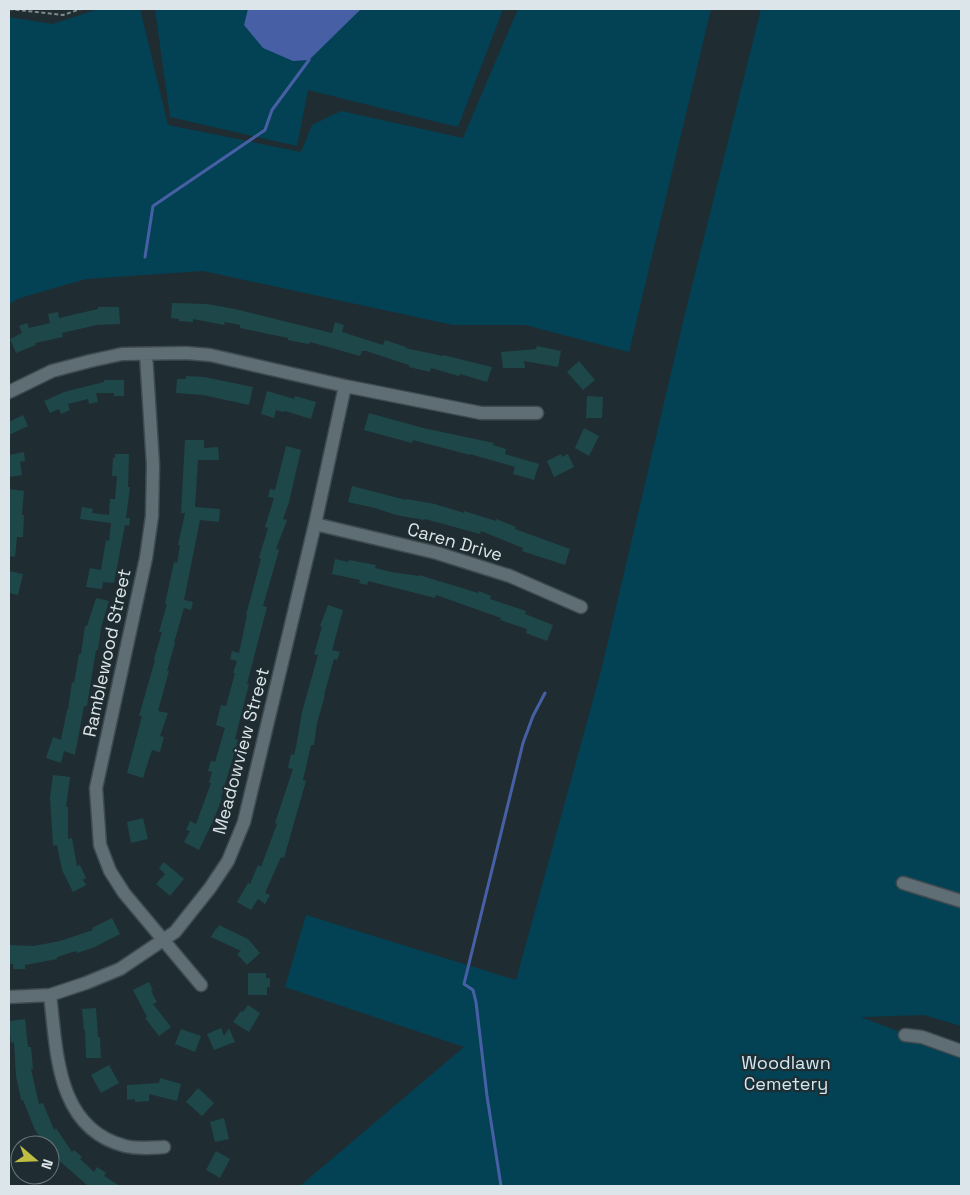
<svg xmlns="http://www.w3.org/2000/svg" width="970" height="1195" viewBox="0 0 970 1195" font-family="'Space Grotesk',sans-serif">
<rect width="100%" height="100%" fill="#1f2d32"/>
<path fill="#034254" d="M99 9H140L168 125 301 152 312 125 341 111 463 138 518 9H711L629 352 525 325H453L203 271 86 279 20 298 9 304V17L52 24Z
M155 9H503L458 127 308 90 297 146 170 117Z
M761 9H961V1026L924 1015 861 1017 961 1055V1186H300L464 1047 285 987 306 915 516 980 601 671 683 322Z"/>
<path fill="#4760a5" d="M248 9H361L309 60 293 61 263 48 244 25Z"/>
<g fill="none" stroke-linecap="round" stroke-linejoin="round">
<path stroke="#4760a5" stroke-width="3" d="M145 257 153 206 265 130 272 110 309 60
M501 1186 487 1096 476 1002 473 990 464 984 523 743 533 716 545 693"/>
</g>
<path fill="#1e474a" d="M172 303 207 304 235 309 332 333 335 322 344 325 342 332 383 345 385 340 406 347 405 348 443 356V355L492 367 487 382 460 374 459 376 431 368 430 372 409 367V365L366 351H362L360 356 310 342 309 344 288 340V338L240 328V325L225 322 224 325 193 319V322L179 321V319L171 318Z
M98 307H119L120 324 97 325 62 333 63 337 35 343 36 345 16 353 10 339 22 333 19 326 27 323 29 328 50 323 48 314 58 312 59 318 98 309Z
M537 346 561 351 558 367 524 361 525 368H503L501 352 536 349Z
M579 361 595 380 583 390 567 372Z
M186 376 204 377 253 387 249 405 203 395 176 393 177 379H186Z
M104 380H124V396H114V393H96L98 402 89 404 88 399 68 404 70 410 61 414 59 409 50 413 44 401 64 392 104 382Z
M267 391 294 399 295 396 316 402 311 419 285 411 284 412 276 410 274 418 261 414Z
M587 396 603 397 602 418H586Z
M369 413 423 428 494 443 493 445 506 449 505 454 539 464 534 480 513 474 515 467 470 454V455L413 440 412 443 364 430Z
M23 415 28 426 9 435V422Z
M584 428 599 436 589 456 575 448Z
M185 440H204V448L218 447 219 460H198L195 507 220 509 219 522 200 520 184 600 193 602 191 610 184 608 174 643H175L167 671H169L158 711 168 713 160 736 164 737 160 752 152 750 143 778 127 773 142 716H139L155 660 154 659 162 632H159L167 604H165L174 562 177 563 180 545H178L185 513H181Z
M286 446 301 450 289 502 283 519 287 520 276 549 279 550 263 606 267 607 247 684H249L235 739 238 740 221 798H222L214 819 199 850 184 842 190 831 186 830 190 821 196 824 211 783H209L212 772 208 771 211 761 215 762 225 728 216 725 221 705 226 706 235 673H233L237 661 230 659 232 651 239 653 247 615H246L261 559 259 558 268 528 265 527 274 498 268 497 270 489 275 490Z
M24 452 25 461 20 462 22 475 9 477V455Z
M115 454H129L128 487H130L126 518H130L129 526 125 525 114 583 103 582 102 589 86 587 90 568 101 570 106 540 109 541 111 523 80 519 82 507 93 509 92 513 109 515 110 499H115L117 476H112L113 458H115Z
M561 454 562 457 568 454 574 467 554 477 547 461Z
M352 486 406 500 407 499 435 504 464 513V511L496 521V519L516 527 515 529 570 549 565 565 522 551 523 548 481 531 480 534 425 519 424 520 396 515 375 508 348 502Z
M9 489 24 491 22 515H24L23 537H17L15 557 9 556Z
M335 559 348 562 349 560 376 565 375 568 391 572 419 576V575L478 593 479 591 491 596 490 599 526 611 525 614 553 625 547 641 526 633 527 629 500 620 501 618 436 595 435 598 368 581 367 585 359 583 360 580 332 574Z
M9 571 23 574 18 595 9 593Z
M96 598 109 601 101 628 98 650H96L87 706H84L75 755 64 751 61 763 46 758 53 737 61 740 67 710H68L72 682 74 683 79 654H81L85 626H87Z
M328 605 343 610 332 650 340 652 337 660 334 659 324 695H325L317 723 314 745H311L303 780 306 781 284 858 281 857 265 893 270 895 265 904 258 899 251 910 237 902 248 883 250 884 258 865 261 867 277 824 275 823 293 769 288 768 291 754 294 755 296 747 302 712 318 655 314 654 322 627 320 626Z
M53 775 70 777 66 807H68V839L72 838 77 866 80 865 86 878 83 880 86 885 73 892 62 870 57 845 53 846 50 797Z
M143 818 148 839 131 843 127 822Z
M164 862 184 879 170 896 156 884 165 874 159 868Z
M112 918 120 934 95 947 77 953 76 951 57 957V959L25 965V969H13V964H9V945L34 946 60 941 93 930 92 928Z
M219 925 248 939 260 953 247 965 237 954 241 951 211 937 216 928 217 929Z
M248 973H266V978H270V987H267V995H248Z
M149 982 153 990 151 991 157 1002 153 1004 171 1027 159 1036 145 1018 147 1017 133 990Z
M248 1005 260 1013 249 1032 233 1022 241 1011 243 1012Z
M96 1008 98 1037H100L101 1058H86L85 1030H84L82 1009Z
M25 1019 28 1047H31L33 1069H31L39 1104 43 1103 54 1130 56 1128 72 1152 74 1150 82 1157 80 1159 94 1172 97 1167 106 1173 104 1176 120 1186H88L53 1155 50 1150V1145H46L35 1130 23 1100H21L16 1076 14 1042 11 1043 9 1024V1021Z
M221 1028 224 1036 229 1028 235 1042 214 1050 207 1034Z
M181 1029 201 1036 195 1052 175 1044Z
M109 1065 119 1083 101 1093 91 1075Z
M160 1078 181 1084 177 1101 149 1094V1101L135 1102V1099L127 1100V1085L159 1083Z
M198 1088 214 1103 202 1116 186 1102Z
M224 1118 229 1139 215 1142 210 1122Z
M216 1151 230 1159 220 1178 206 1170Z"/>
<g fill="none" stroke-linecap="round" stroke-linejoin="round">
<defs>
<path id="minor" d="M146 354 153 465 152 516 146 558 96 788 100 845 110 871 124 893 201 985
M9 392 52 371 90 361 122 354 186 353 210 355 345 386 481 413H537
M315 524 437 553 510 576 581 607
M903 883 961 901
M50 995C57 1052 56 1128 125 1146 138 1149 151 1148 164 1147
M9 997 50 995 86 983 120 969 175 932 210 888 228 861 244 822 315 524 345 386
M905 1035 922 1037 961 1051"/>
</defs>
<use href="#minor" stroke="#3f4b50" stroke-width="15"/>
<path stroke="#7e8a8e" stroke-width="2" stroke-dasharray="4 2.5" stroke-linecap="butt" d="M9 9 63 15 81 9"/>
<use href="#minor" stroke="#5e6e74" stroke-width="12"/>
</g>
<g text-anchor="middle" stroke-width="4.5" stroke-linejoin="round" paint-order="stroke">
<g font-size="18" fill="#dce5e9" stroke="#1f2d32">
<text transform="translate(455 542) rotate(16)" y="6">Caren Drive</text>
<text transform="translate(107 653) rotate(-78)" y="6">Ramblewood Street</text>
<text transform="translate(241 751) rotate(-75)" y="6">Meadowview Street</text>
</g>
<g font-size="18" fill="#d0e9f2" stroke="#1f2d32">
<text x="786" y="1069">Woodlawn<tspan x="786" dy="21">Cemetery</tspan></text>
</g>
</g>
<rect width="970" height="1195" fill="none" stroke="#dce5e9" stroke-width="20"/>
<g transform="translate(35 1160) rotate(109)"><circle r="24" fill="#1f2d32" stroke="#6b777b"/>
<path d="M0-4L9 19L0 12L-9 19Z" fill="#bebf42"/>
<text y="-8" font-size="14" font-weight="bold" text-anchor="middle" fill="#dce5e9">N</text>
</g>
</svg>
